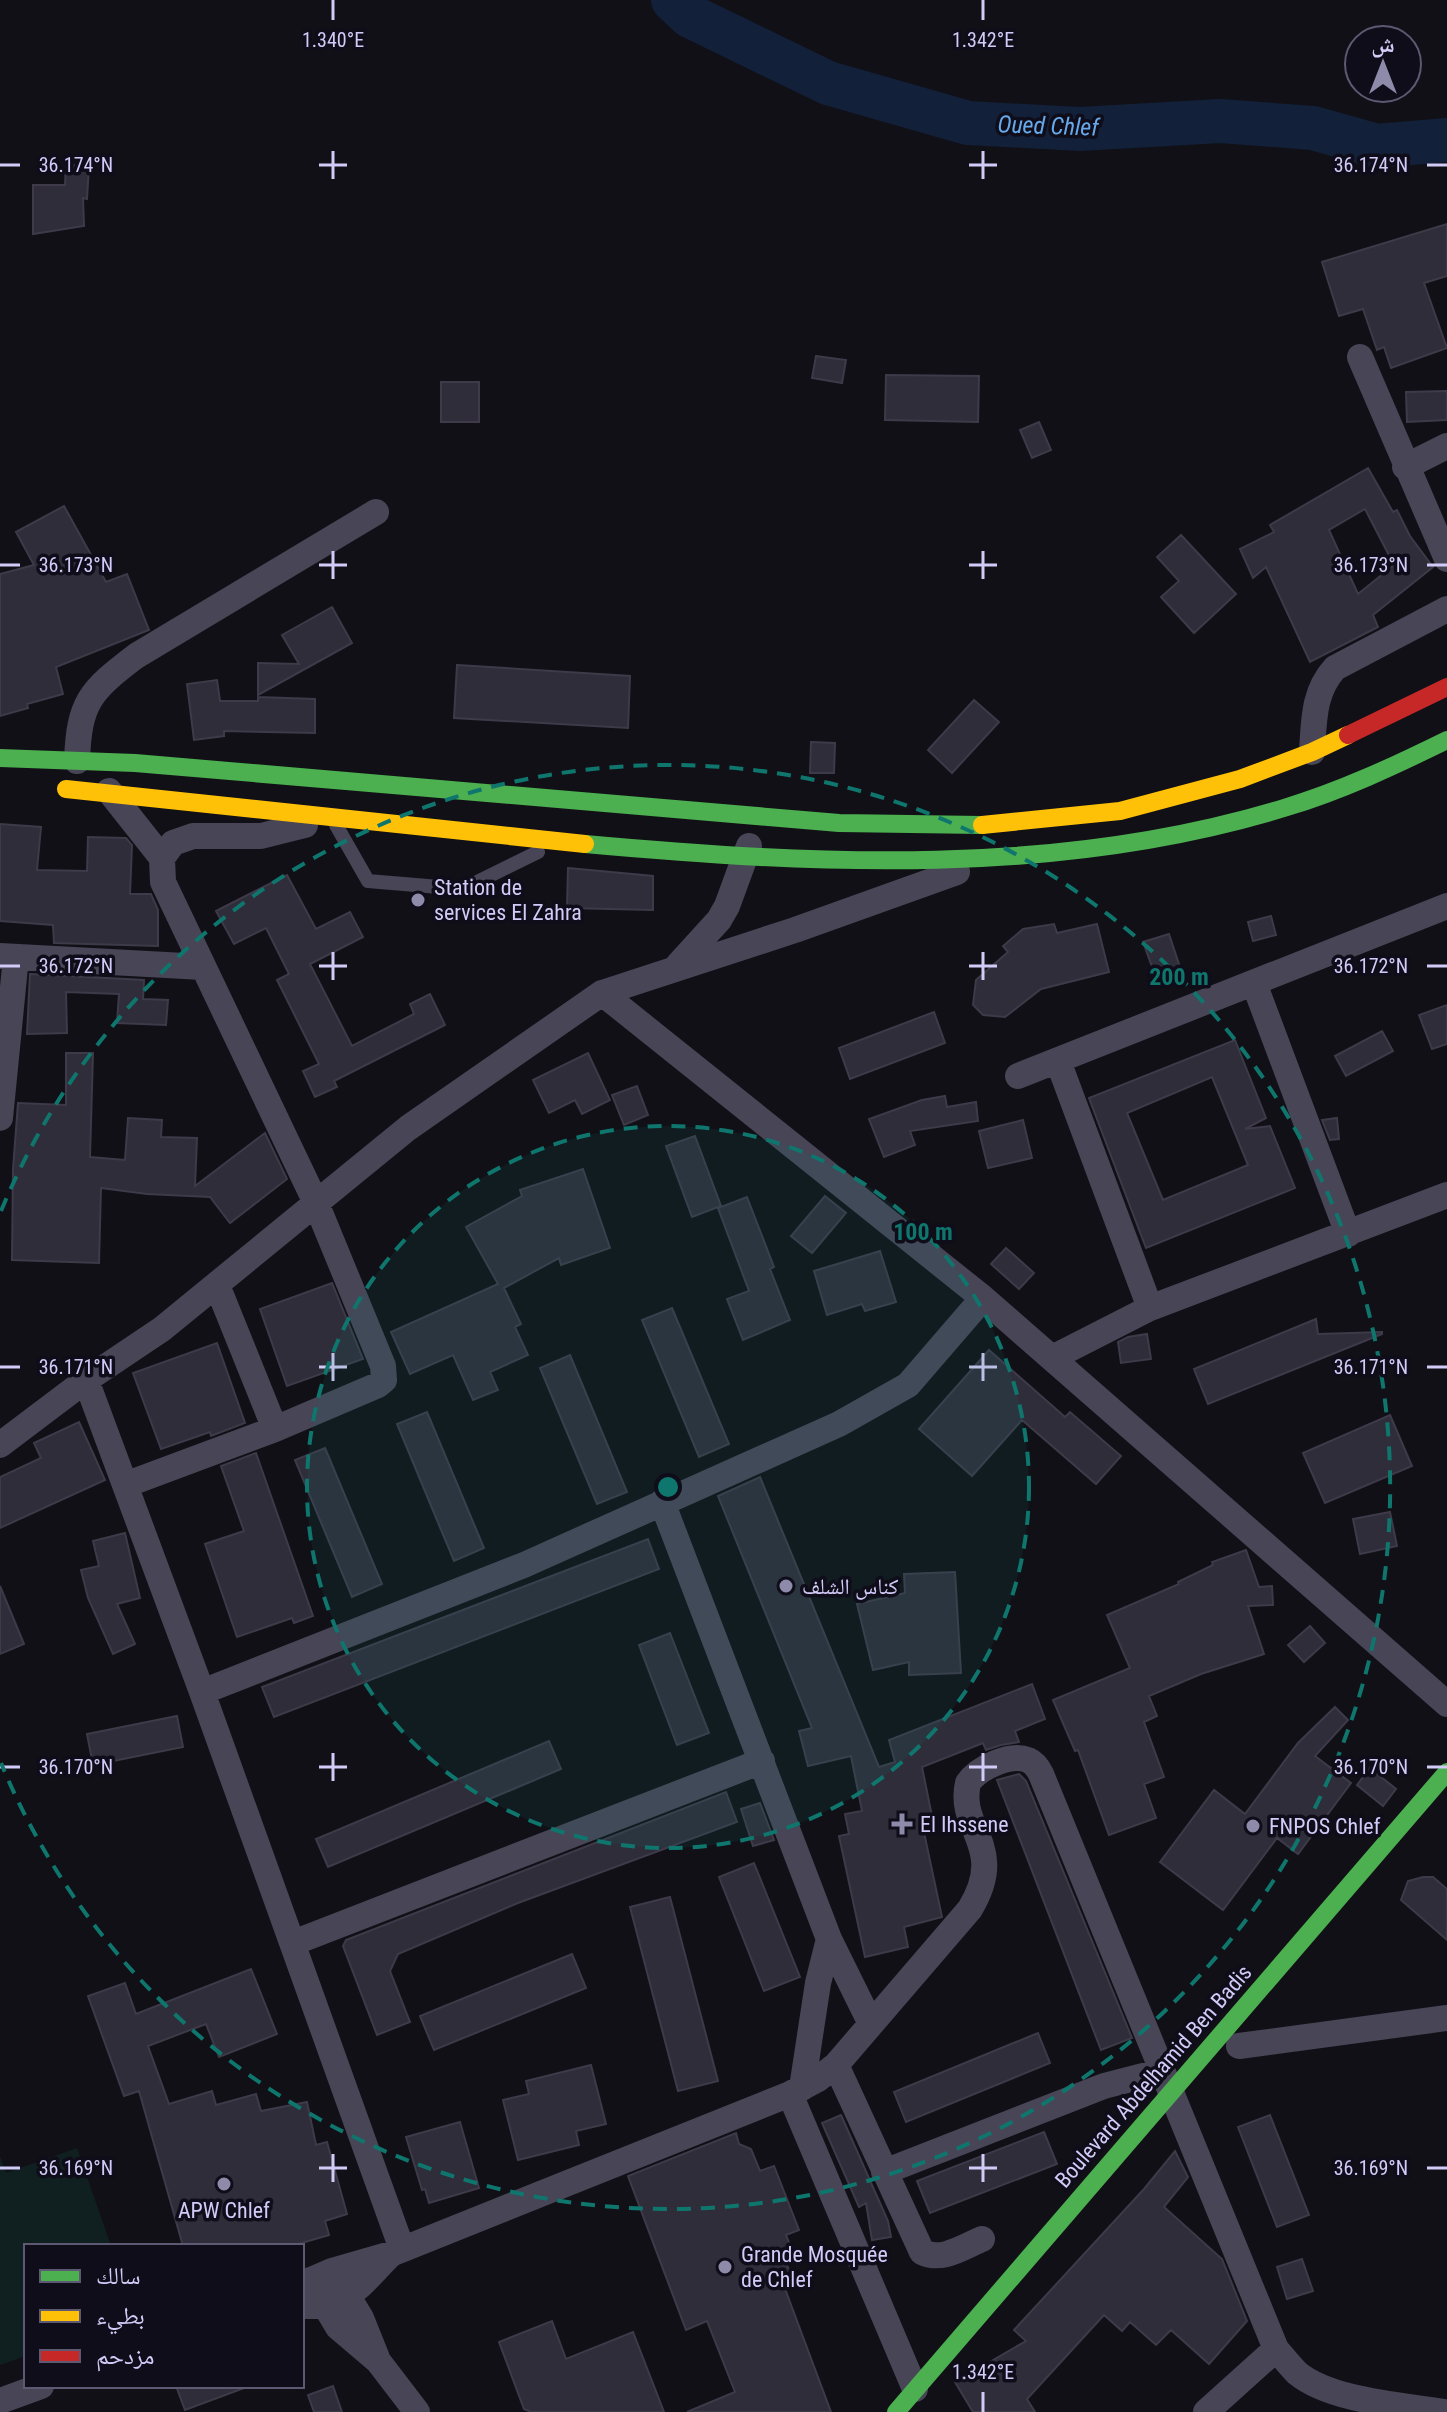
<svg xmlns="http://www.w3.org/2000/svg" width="1447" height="2412" viewBox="0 0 1447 2412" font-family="'Roboto Condensed','Noto Naskh Arabic',sans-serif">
<rect width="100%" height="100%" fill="#111016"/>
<path fill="#102020" d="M77 2148 111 2246H26V2356L0 2365V2156L6 2173Z"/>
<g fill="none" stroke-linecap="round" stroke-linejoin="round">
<path stroke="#122039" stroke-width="44" d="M673 0 690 16 828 83 968 123 1080 129 1220 121 1313 128 1377 146 1447 140"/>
</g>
<path fill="#2f2d39" stroke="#3e3a49" stroke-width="2" fill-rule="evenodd" d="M66 165 89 166 87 199 83 198 84 226 33 234V185H65Z
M1447 224V276L1424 283 1447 348 1391 368 1384 347 1377 350 1363 309 1339 316 1322 262Z
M816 356 846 360 842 383 812 378Z
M886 375 979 376 978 422 885 420Z
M441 382H479V422H441Z
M1447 391V420L1407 422 1406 392Z
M1039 422 1051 450 1032 458 1020 430Z
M1368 468 1393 512 1397 510 1410 536 1433 567 1373 615 1378 627 1310 662 1266 567 1253 578 1240 549 1274 532 1270 525ZM1365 509 1394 565 1358 594 1329 530Z
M64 506 106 582 127 574 149 630 56 667 63 694 27 704 28 708 0 716V574L34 565 16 532Z
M1181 535 1236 594 1194 633 1161 597 1179 581 1157 557Z
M332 607 352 643 258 695V663L299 664 282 635Z
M457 665 630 676 628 728 454 718Z
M217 680 220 701H258V697L315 699V733L224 731V736L194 740 187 684Z
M974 700 999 722 952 773 928 750Z
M811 742 835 743 834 773H810Z
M0 824 41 827 37 870 87 871 88 837 126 838 132 845 130 894H151L158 910V946L54 943 53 925 0 921Z
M568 868 653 876V910L567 908Z
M287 875 316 929 350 912 363 937 310 964 352 1046 414 1014 410 1004 430 994 445 1025 334 1081 337 1087 315 1097 303 1071 319 1064 277 980 289 974 266 928 234 944 216 911Z
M1271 916 1276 935 1253 941 1248 922Z
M1054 924 1057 933 1097 924 1109 972 1041 989 1005 1017 983 1015 973 1005 976 980 1008 952 1003 946 1023 929Z
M1169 934 1180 967 1155 975 1143 942Z
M30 974 144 980 143 999 168 1000 166 1025 117 1023 119 994 66 992 67 1033 27 1034Z
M1447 1005V1044L1432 1049 1419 1015Z
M934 1012 945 1043 850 1079 839 1048Z
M1382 1031 1393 1051 1346 1076 1335 1056Z
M1235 1040 1266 1118 1245 1129 1270 1126 1295 1188 1146 1248 1089 1098ZM1212 1077 1248 1165 1163 1200 1127 1113Z
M66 1053H93L90 1157 125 1160 128 1118 162 1120 161 1137 197 1138 195 1186 265 1133 287 1179 230 1223 210 1197 147 1194 101 1188 99 1263 12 1260 13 1169 18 1103 66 1105Z
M588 1053 610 1100 582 1114 575 1100 549 1113 533 1080Z
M637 1086 648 1115 624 1125 612 1095Z
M945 1096 947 1107 976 1102 978 1121 910 1131 915 1145 884 1157 869 1119 922 1100Z
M1337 1118 1339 1139 1330 1140 1322 1120Z
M1023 1120 1032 1158 988 1168 979 1131Z
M695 1136 721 1206 692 1217 666 1146Z
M583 1169 610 1248 561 1265 559 1258 504 1288 521 1324 515 1327 528 1355 490 1372 498 1390 473 1400 453 1355 410 1374 391 1332 498 1284 466 1227 522 1196 520 1190Z
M825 1196 846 1213 812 1253 791 1236Z
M747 1197 774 1267 770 1269 790 1320 743 1340 727 1299 749 1291 718 1208Z
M1006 1248 1034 1273 1019 1289 991 1264Z
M880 1251 896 1302 865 1311 862 1304 827 1315 814 1271Z
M332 1283 363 1359 287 1386 260 1309Z
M672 1308 729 1444 699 1457 642 1320Z
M1316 1319 1318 1334 1382 1332V1334L1208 1404 1194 1369Z
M1147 1334 1151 1359 1121 1363 1118 1342 1128 1337Z
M217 1343 245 1423 211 1436 210 1432 161 1449 133 1373Z
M989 1350 1065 1417 1070 1412 1121 1456 1096 1484 1022 1420 972 1476 919 1429Z
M570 1355 627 1492 597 1504 540 1368Z
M427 1412 484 1548 454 1561 397 1424Z
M1390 1415 1412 1466 1325 1503 1303 1453Z
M79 1422 105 1480 0 1528V1477L41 1458 34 1443Z
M325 1448 382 1584 352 1597 295 1460Z
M256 1453 313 1616 294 1623 292 1618 237 1637 205 1544 244 1531 221 1466Z
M760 1477 879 1767 895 1762 889 1740 1032 1684 1045 1719 1015 1731 1019 1742 1001 1745 986 1750 983 1743 922 1767 933 1821 922 1823 942 1917 904 1927 908 1947 865 1957 839 1836 849 1834 845 1814 862 1811 851 1756 808 1766 799 1731 812 1728 718 1496Z
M1390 1512 1397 1546 1360 1554 1353 1519Z
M125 1533 140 1598 117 1604 135 1644 113 1654 88 1598 81 1570 99 1566 93 1541Z
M648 1539 659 1569 274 1717 262 1687Z
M1246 1550 1259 1587 1272 1586 1273 1605 1248 1606 1264 1654 1201 1674 1149 1696 1157 1716 1144 1722 1164 1777 1144 1784 1156 1818 1109 1835 1078 1750 1075 1751 1053 1700 1130 1668 1107 1615 1179 1584 1178 1582 1213 1565 1212 1562Z
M955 1572 961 1673 909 1675V1662L873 1670 857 1604 905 1593 904 1574Z
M0 1586 24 1644 0 1654Z
M1310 1626 1325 1643 1304 1662 1288 1645Z
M670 1633 709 1733 677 1745 639 1645Z
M1335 1707 1348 1720 1315 1756 1351 1783 1298 1854 1277 1838 1223 1910 1160 1862 1214 1790 1245 1814 1298 1743Z
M177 1716 183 1747 93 1765 87 1734Z
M549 1741 561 1769 328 1867 316 1839Z
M1370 1768 1396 1789 1383 1806 1357 1785Z
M1019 1774 1026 1781 1132 2038 1101 2050 997 1780Z
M726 1792 737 1822 518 1903 398 1954 390 1971 410 2022 377 2035 343 1946 346 1940Z
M760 1803 774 1840 753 1846 741 1809Z
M754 1863 800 1977 764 1991 719 1877Z
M1423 1877H1433L1447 1889V1940L1401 1900 1408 1881Z
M670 1897 718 2081 678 2091 630 1907Z
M572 1954 586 1988 434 2050 420 2016Z
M251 1969 277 2034 219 2057 206 2024 148 2046 169 2104 212 2091 216 2105 256 2094 261 2111 307 2102 316 2145 327 2142 347 2214 325 2221 329 2235 291 2246H183L139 2091 124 2096 88 1996 125 1983 136 2014Z
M1038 2033 1050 2063 906 2122 894 2092Z
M591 2065 606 2124 576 2131 579 2145 518 2160 503 2100 529 2094 526 2081Z
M841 2115 888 2221 891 2237 872 2240 866 2203 859 2207 822 2123Z
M1270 2115 1309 2215 1277 2227 1238 2127Z
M460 2122 479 2188 429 2203 425 2189 422 2190 406 2137Z
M1044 2132 1057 2164 930 2213 917 2181Z
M736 2133 739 2144 751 2149 760 2171 774 2166 799 2230 786 2235 794 2255 784 2259 791 2274 781 2278 831 2412H687L735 2392 707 2321 686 2330 628 2176Z
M1175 2151 1188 2177 1164 2207 1222 2259 1247 2321 1209 2364 1171 2330 1156 2345 1130 2322 1122 2331 1104 2315 1027 2399 1035 2412H973L955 2382 1026 2341 1014 2330 1144 2189Z
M1302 2259 1313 2291 1287 2299 1277 2267Z
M552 2321 566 2359 633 2332 664 2412H531L524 2409 499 2342Z
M176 2386H244V2388L185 2410Z
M333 2386 342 2412H314L308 2395Z"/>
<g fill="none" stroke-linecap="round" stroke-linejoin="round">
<path stroke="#474556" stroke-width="14" d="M336 825 368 881 463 889 538 852"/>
<path stroke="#474556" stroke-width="26" d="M1360 357 1447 559
M1405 467 1447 446
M1312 752C1314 721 1313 692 1335 668L1447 609
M77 761C79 702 90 691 136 656L376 512
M109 791 162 858
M0 956 203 967
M678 965 719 920 727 906 749 846
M1254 983 1348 1234
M602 993 983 1298 1447 1704
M1058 1061 1150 1308
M1018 1076 1447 906
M0 1118 16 957
M217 1285 275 1429
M1052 1358 1150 1308 1447 1195
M86 1380 202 1692 402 2249
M0 1445 86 1380 162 1329 408 1128 602 993 795 930 957 872
M125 1485 275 1429 378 1385 384 1380 383 1366 316 1203 163 882 162 858 173 843 193 836H261L305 825
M662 1502 829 1939 871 2024
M202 1692 524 1565 839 1424 908 1385 983 1298
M293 1943 762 1761
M1239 2046 1447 2018
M836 2065 922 2252C942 2262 963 2247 982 2239
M802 2088 818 1983 829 1939
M790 2094 915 2389
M884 2172 1104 2086 1162 2071
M310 2280 338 2327 378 2361 417 2412
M339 2282 361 2318 377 2358
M302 2284 332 2271 391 2254 790 2094 818 2079 836 2065 970 1909C1008 1846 957 1830 968 1783 978 1768 1010 1753 1028 1760 1035 1763 1038 1768 1041 1774L1276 2349C1283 2357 1290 2366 1297 2373 1331 2401 1402 2405 1444 2412
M302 2306C348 2308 359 2286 389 2256
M0 2401 41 2386
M1206 2412 1276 2349"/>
<path stroke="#4caf50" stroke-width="18" d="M0 758 135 763 839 823 982 825
M585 844C817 865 1058 877 1284 808 1341 791 1394 766 1447 740
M896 2412 1447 1772"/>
<path stroke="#ffc107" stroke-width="18" d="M66 789 585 844
M982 825 1120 811 1240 779 1312 752 1348 735"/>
<path stroke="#c62828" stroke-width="18" d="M1348 735 1447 687"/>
</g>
<path fill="none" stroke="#d2cbf8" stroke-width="3" d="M333 0V20M983 0V20M333 151V179M983 151V179M0 165H20M319 165H347M969 165H997M1427 165H1447M333 551V579M983 551V579M0 565H20M319 565H347M969 565H997M1427 565H1447M333 952V980M983 952V980M0 966H20M319 966H347M969 966H997M1427 966H1447M333 1353V1381M983 1353V1381M0 1367H20M319 1367H347M969 1367H997M1427 1367H1447M333 1753V1781M983 1753V1781M0 1767H20M319 1767H347M969 1767H997M1427 1767H1447M333 2154V2182M983 2154V2182M0 2168H20M319 2168H347M969 2168H997M1427 2168H1447M983 2392V2412"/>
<circle cx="668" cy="1487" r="361" fill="#0f766e" fill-opacity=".12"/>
<g fill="none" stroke="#0f766e" stroke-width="4" stroke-dasharray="14 10">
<circle cx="668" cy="1487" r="361"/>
<path d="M1 1211A722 722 0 1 1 1 1763"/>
</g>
<g fill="#8e8aa9" stroke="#0f0d19" stroke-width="3">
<circle cx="418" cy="900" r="8"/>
<circle cx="786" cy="1586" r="8"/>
<path d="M898 1812h8v8h8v8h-8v8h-8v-8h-8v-8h8z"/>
<circle cx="1253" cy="1826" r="8"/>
<circle cx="224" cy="2184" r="8"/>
<circle cx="725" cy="2267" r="8"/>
</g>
<g text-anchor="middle" stroke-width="7" stroke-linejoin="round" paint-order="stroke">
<g font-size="22" fill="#d2cbf8" stroke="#0f0d19" text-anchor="start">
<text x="434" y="895">Station de<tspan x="434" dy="25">services El Zahra</tspan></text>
<text x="802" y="1594">كناس الشلف</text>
<text x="920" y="1832">El Ihssene</text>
<text x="1269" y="1834">FNPOS Chlef</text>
<text x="224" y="2218" text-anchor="middle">APW Chlef</text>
<text x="741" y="2262">Grande Mosquée<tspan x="741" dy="25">de Chlef</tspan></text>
</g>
<g font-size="22" fill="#d2cbf8" stroke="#0f0d19">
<text transform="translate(1153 2076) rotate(-49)" y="8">Boulevard Abdelhamid Ben Badis</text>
</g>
<g font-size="24" font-style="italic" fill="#67aaeb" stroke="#0f0d19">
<text transform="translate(1048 126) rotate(2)" y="8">Oued Chlef</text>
</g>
</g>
<g font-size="20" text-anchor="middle" fill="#d2cbf8" stroke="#0f0d19" stroke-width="7" stroke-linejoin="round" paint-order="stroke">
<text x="333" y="47">1.340°E</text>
<text x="983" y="47">1.342°E</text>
<text x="76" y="172">36.174°N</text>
<text x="1371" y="172">36.174°N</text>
<text x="76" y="572">36.173°N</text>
<text x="1371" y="572">36.173°N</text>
<text x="76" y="973">36.172°N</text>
<text x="1371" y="973">36.172°N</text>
<text x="76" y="1374">36.171°N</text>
<text x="1371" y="1374">36.171°N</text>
<text x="76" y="1774">36.170°N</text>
<text x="1371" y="1774">36.170°N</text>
<text x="76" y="2175">36.169°N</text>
<text x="1371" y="2175">36.169°N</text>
<text x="983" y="2379">1.342°E</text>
</g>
<circle cx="668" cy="1487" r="12" fill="#0f766e" stroke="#0f0d19" stroke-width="4"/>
<g font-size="24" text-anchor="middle" font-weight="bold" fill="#0f766e" stroke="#0f0d19" stroke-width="7" stroke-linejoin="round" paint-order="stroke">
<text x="1179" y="985">200 m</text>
<text x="923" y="1240">100 m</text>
</g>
<rect x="24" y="2244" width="280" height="144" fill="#0f0d19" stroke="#5d5972" stroke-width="2"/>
<rect x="40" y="2270" width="40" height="12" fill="#4caf50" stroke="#5d5972" stroke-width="2"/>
<text x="96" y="2284" font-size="24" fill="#d2cbf8">سالك</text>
<rect x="40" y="2310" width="40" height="12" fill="#ffc107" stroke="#5d5972" stroke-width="2"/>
<text x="96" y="2324" font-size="24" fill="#d2cbf8">بطيء</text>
<rect x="40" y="2350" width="40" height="12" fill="#c62828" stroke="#5d5972" stroke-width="2"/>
<text x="96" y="2364" font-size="24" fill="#d2cbf8">مزدحم</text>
<g transform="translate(1383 64)"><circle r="38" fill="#0f0d19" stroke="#5d5972" stroke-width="2"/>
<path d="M0-6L14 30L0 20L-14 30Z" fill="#8e8aa9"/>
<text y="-12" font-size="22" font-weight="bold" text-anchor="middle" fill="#d2cbf8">ش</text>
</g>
</svg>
